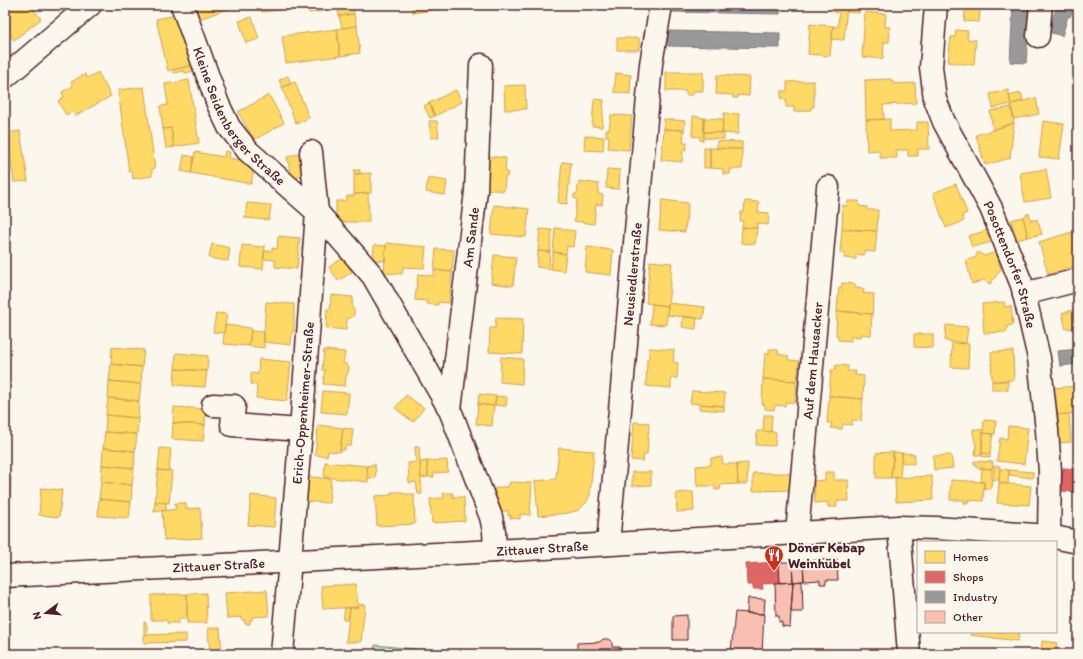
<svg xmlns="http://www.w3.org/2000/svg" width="1083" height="659" viewBox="0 0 1083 659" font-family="Itim,sans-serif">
<rect width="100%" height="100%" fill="#fbf7ec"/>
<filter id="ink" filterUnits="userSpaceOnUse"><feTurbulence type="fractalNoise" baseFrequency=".025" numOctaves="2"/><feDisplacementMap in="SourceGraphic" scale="8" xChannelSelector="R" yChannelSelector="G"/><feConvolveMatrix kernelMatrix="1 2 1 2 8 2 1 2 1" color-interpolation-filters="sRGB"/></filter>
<g filter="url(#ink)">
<path fill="#aee8ae" stroke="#7c846c" d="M375 645 464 654H374Z"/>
<path fill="#ffd966" stroke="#c9a154" d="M5 5H30L41 19 14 40 5 28Z
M192 5H238L197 20Z
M261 5H279V10L262 12Z
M307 5H323L324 11 309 13Z
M337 5H358L338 9Z
M412 5H465L413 13Z
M835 5H847L844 40 832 39 833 26 838 27 839 13 834 12Z
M847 5H863V7L859 6V13L847 12Z
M966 5H979L978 10H980L979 22 964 21Z
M352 6 354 14 339 16 338 9Z
M865 12 886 14 885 27H890L889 42H884L883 59 862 57Z
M181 14 193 65 168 71 156 19Z
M354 14 357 26 342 28 339 16Z
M252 17 259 39 246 43 239 21Z
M810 24 833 26 830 56 808 54Z
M357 26 360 53 340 56 337 29Z
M337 29 340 56 286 63 282 36Z
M956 30 968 31 967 39 976 40 974 65 948 62 951 37H955Z
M617 38H639V50H617Z
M193 65 194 71 185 73 184 71 174 73 173 70Z
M98 72 111 96 75 116 73 111 66 115 58 101 64 97 62 92 73 86 71 82 85 74 87 78Z
M666 72H703V91H693V95H686V91H666Z
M616 73 631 75 630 94 614 92Z
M717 75 750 77 749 96 738 95V98H733V95L716 94Z
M288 76 291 84 282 87 279 80Z
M891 79V81H893L894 84 915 83 916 103 883 105 884 119 866 120 865 80Z
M189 80 199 143 174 147 171 128 163 129 160 106 168 105 165 84Z
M814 81V107H811V110L794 112V107H786V99H781V91H787V82Z
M295 82 309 118 296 124 282 87Z
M525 85 526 109 505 110 504 86Z
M144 87 155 168 152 169V176L133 179 132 171 129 172 118 90Z
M456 90 462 102 435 116 429 103Z
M1008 90 1011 104 993 108 990 94Z
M1021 93 1023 101 1011 104 1009 96Z
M269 95 284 123 254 140 238 112Z
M1036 98 1039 114 1014 119 1011 104Z
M594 99 604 100 602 127 592 126Z
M429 103 435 116 430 118 424 106Z
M1011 107 1014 123 993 130 990 111Z
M724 113 739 114 738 134 722 133Z
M611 115 632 116 629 150 608 148 609 136H606V130H609Z
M693 116 704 118 703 141 700 140V137L692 136Z
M704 118 723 119 722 133 704 132Z
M664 119 685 121 684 130 664 129Z
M890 119V131L917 130V122H928L929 149H918V156H908V150H896L897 158H880V150L867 151 866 120Z
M429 121H437L439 137 431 138Z
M1043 121 1064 124 1059 159 1039 157Z
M1014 123 1010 158 985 165 976 135Z
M171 128 174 147 166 148 163 129Z
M664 129 684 130 683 143H687L686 150H683L682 162 661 160Z
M20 131 28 181 14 182 7 133Z
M704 132 724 133V139L704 138Z
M585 136 604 137 603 151 584 150Z
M717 141 742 142V149L717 148Z
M704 148H710V168H704Z
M710 148 742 149V169H730V174H723V169L710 168Z
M225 151 230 152 229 158 255 162 251 184 191 173 195 152 224 157Z
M300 153 305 176 292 179 287 157Z
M184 155 194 157 191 173 181 171Z
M488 156 506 158 505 171 508 172 507 177H505L504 191 485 189Z
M562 162 571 163 567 204 558 203Z
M607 169 620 170 619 189 606 188Z
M1046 169 1051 198 1025 202 1020 173Z
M354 170H360V174H354Z
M371 173V193L354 194V174Z
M428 178 447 181 445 195 426 192Z
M579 181 599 184 598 194 603 195 602 205 596 204 594 224 574 221 577 199 574 198V194H577Z
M956 184 967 213 962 215 964 221 946 228 933 193Z
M368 193 369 222H336V201H346L347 196H354V194Z
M662 200 688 203 685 232 659 230Z
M745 201 759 202 758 212 769 213 768 225 757 223V228L742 227 743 221H740L741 212H744Z
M848 201H859V206L867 207V210H878L877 231 842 229 843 205 847 206Z
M247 203 271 205 269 220 245 218Z
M494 205 529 209 526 237 491 234Z
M1029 213 1031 221 1037 219 1042 234 1028 237 1023 217Z
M1023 217 1028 237 1017 240 1011 220Z
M742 227 757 228 755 244 741 243Z
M555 228 575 231 573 247 567 246 566 254 553 252Z
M540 229 552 230 550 252 538 251Z
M842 229 877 231 875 252 864 251V255L856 254V259L844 258 845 253H840Z
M988 230 992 242 972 247 968 236Z
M1072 232 1078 255V266L1048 274 1039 242Z
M278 236 300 238 297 269 275 267V260L264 259V251H272V248L277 249Z
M386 243 426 247 424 268 403 267 402 274 384 273Z
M212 244 230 248 228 261 209 258Z
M242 245 262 247 263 246H265L263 269 240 267Z
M374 245 386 246 385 261 373 260Z
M587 247 613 250 611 275 585 272Z
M436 249 454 250 452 272 434 270Z
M538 251 550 252 549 269 537 267Z
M553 252 566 254 564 271 551 269Z
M978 252 984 256 996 252 1001 269 990 284 984 280 972 284 966 260 975 258Z
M494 255 516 257 513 286 491 283Z
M343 258 352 272 338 281 329 267Z
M650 261 672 263 668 306 646 303Z
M434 270 452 272 449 303 439 302 438 305 427 304V301L415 300 418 274 434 276Z
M842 283 855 284V288L864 289 863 293 874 294 872 314 837 311 839 287 841 288Z
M331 295 353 297 352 307 354 310V315L351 318H347L346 330 326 328 327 309H330Z
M266 302 294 304V332H292L291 345 264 342V332Z
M1004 302 1005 307 1011 306 1013 325 1007 326V332L984 333 982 304Z
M668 303 705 307 703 319 667 315Z
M652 304 668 306 666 325 650 324Z
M1078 309V327L1066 329 1062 313Z
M837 311 872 314 871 335 860 334V337L851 336V341L838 340V335H836Z
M216 313 227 314 224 333 213 332Z
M683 316 697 318 696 329 682 327Z
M496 318 523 319 522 354 489 352 490 328H495Z
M225 325 251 328 249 346 223 344Z
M946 325 968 327 966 343 945 341Z
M251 331 264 332V348L249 346Z
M914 334H933V348L914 347Z
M952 343 969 344 968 368 951 367Z
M112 347 144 350 142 367 111 364Z
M649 348 674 350 673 362 678 363 677 378H671V388L646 386 647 359H649Z
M769 349 778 350V354L788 356 789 360 799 361 797 381 763 379 765 354H769Z
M324 350 345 352 343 364H347L349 368 348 373 346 376 345 386 323 384 325 370H322Z
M1013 351 1014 380 992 381 991 352Z
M176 353 208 356 207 371 175 369Z
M501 357 523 359 522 384 500 382Z
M259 359 291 362 287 401 256 398 257 385 251 384V373L258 374Z
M111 364 142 367 141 384 109 381Z
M836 365 848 366 847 371H856L855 375 864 376 863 399 829 396 831 370H835Z
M175 369 207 371 205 387 174 385Z
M763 379 797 381 795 403 786 402 785 406 775 405 774 410 765 409V405L762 404Z
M109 381 141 384 139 401 108 398Z
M992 381H1008V390H992Z
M1078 386V413L1055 415 1052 388Z
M323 391 349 393 347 414 321 412Z
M692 391 725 393 724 406 690 403Z
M479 394 496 396 494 406 478 404Z
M406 395 424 408 413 422 395 408Z
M496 396 507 397 506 406 495 405Z
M829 396 863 399 861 421 852 420V425L843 424 842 429 831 428 832 423H827Z
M108 398 139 401 138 418 106 415Z
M478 404 494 406 492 426 476 424Z
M699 404 724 406V411L699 409Z
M174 407 206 409 205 425 173 423Z
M1069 414 1071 442 1057 443 1055 415Z
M106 415 138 418 137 434 105 432Z
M764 415H772L771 432 763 431Z
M984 420 996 421 995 434 983 433Z
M634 422 649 423 647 454H644L643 461 631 460Z
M173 423 205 425 203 441 172 439Z
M318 425 343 428 340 452 328 451 327 456 315 455Z
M1008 426 1028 428 1024 464 997 461 1000 438 1007 439Z
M343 428 353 429 351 446H345V450H340Z
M973 429 983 430 981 456 975 455 976 446 973 433Z
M757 431 776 432 775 446 756 445Z
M105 432 137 434 135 451 103 448Z
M983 433 993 434 990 454 982 453Z
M415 447H419L422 494H418L416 482 409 483 408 463 416 462Z
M103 448 135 451 134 468 102 465Z
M160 448 171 449 169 471 158 470Z
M559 448 594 451 590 495 586 503 579 510 568 513 538 516 535 481 556 479Z
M893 452 891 478H876V453Z
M894 452 902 453 900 477 891 478Z
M902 453 915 454 914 464 901 462Z
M982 453 990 454V458L981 456Z
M951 455 953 468 934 470 933 456Z
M722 457 723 464H737L738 484 720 485 721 489 715 490V486H697L696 466 711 465V458Z
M447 460 448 472 433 473 434 477H428L427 461Z
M427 461 428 477 421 478 420 462Z
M974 461 993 462 992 469 977 468V465L974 464Z
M325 462 367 466 368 482 324 477Z
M748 463 747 484H738L737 464Z
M375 464 376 478H368L367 466Z
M102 465 134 468 132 485 101 482Z
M994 466H1000L999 480H993Z
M982 468 992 469 991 489H984V482H981Z
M1000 469 1009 470 1008 484 999 483Z
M158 470 172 471 169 503 155 502Z
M1009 470 1033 472V478L1009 475Z
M632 472H651V485L632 486Z
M825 472H834V480H848L849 501H836L837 507H828V502L815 503 814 481 825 480Z
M753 473H792L793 490 753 491Z
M303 476 331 479 329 503 301 501Z
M932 476 933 500 896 502 895 478Z
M5 478H11L9 514H5Z
M951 480 984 482 983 501 968 500V503H964L965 500H950Z
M101 482 132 485 131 502 99 499Z
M510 482 532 483 530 515 520 514V519L510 518 511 515 508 516V510L502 512 494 489 501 487H508Z
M999 483 1031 486 1029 505 997 503Z
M41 488 62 490 59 517 39 515Z
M391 492H403V494H414L415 524 377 526 375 496 391 495Z
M693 492 694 511 677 512 676 493Z
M443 493H453V497H464L465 521 432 523 430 499 444 498Z
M251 495 276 498 274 527 248 525Z
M99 499 131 502 129 518 98 516Z
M155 502 166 503V510L154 512Z
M175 503H186V509L200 508 202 538 164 540 162 511 176 509Z
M356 584 358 607 323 609 321 586Z
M267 590 269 616 252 617V620H250V624H245V620H242V617L227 618 225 593Z
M206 593 207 623H187V594Z
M187 594V619H178L179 623H167V620H151V595Z
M358 604 365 605 361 642H346L350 608 358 607Z
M345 608H350L348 620H343Z
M144 622H145L147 626V635H144Z
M208 628H220L222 654H210Z
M971 632H1019L1018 641 970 635Z
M186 634V642L144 643V635Z
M1042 641 1057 643 1056 654H1041Z"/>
<path fill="#e06666" stroke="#b35154" d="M1063 468 1078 469V492L1061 491Z
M779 562 780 583 762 584 763 589H753V585H747L746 564Z"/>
<path fill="#999" stroke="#817478" d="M673 5H781L780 14 672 12Z
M1013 5H1030L1026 63 1010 62Z
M1057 5H1074L1070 17 1068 16 1062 36 1049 32Z
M668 31 780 33V48L668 46Z
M1078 349V364L1060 366 1058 351Z"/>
<path fill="#f9bfb1" stroke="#4a1f2b" d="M837 559 838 580H826V584H820V580L804 581 803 561Z
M803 561 804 581 793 582 792 562Z
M779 562H792L793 582 780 583Z
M802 581 803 612H791L793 582Z
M793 582 790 627 782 626V622H779V616H776L775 583Z
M748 598 765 599 764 614 747 613Z
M735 612 764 614 762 654 731 652Z
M687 615V640H673V616Z
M603 639H608L612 641V647H620L621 654H577V643L600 642Z"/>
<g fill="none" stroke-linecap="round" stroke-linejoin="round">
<defs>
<g id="minor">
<path id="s1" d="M182 5 218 104 229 127 248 151 317 212 373 276 450 410 491 517 494 531 495 551"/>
<path id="s2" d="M936 5 931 67 935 99 944 122 991 208 1022 285 1039 358 1047 430 1050 471 1049 536"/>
<path d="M1038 36 1041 5"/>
<path d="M5 77 90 5"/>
<path d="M1024 294 1078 280"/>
<path d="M213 405 234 406 232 425 301 430"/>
<path id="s3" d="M450 410 476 191 481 65"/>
<path d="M899 527 909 654"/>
<path id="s4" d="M797 533 828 187"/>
<path id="s5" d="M608 544 651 64 661 5"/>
<path id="s6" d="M282 654 301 430 317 212 311 152"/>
</g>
<g id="major">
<path id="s7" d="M5 576 495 551 899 527 936 528 1049 536 1078 542"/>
</g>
</defs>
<use href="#minor" stroke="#4a1f2b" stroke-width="25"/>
<use href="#major" stroke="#4a1f2b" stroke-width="25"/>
<use href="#minor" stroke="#fbf7ec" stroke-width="22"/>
<use href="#major" stroke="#fbf7ec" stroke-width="22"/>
</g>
</g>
<defs>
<symbol id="restaurant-pin" viewBox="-11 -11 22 30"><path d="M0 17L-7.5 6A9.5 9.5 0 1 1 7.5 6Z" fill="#c8321e" stroke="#fbf7ec"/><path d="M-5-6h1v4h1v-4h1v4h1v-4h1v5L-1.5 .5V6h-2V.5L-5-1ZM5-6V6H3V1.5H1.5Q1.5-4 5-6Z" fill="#fff"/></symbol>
</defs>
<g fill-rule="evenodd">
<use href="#restaurant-pin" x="763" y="544" width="22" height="30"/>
</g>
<g text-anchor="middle" stroke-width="4" stroke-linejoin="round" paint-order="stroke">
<g font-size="14" fill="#4a1f2b" stroke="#fbf7ec">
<text dy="5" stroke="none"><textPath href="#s1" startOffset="127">Kleine Seidenberger Straße</textPath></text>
<text dy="5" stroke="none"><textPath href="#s3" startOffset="174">Am Sande</textPath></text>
<text dy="5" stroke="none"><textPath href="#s2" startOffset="277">Posottendorfer Straße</textPath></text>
<text dy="5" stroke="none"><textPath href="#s5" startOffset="271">Neusiedlerstraße</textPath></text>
<text dy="5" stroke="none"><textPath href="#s4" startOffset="173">Auf dem Hausacker</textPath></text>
<text dy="5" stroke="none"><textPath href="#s6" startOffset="252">Erich-Oppenheimer-Straße</textPath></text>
<text dy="5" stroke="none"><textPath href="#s7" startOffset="538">Zittauer Straße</textPath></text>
<text dy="5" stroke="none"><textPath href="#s7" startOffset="214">Zittauer Straße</textPath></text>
</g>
<g font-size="14" font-weight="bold" fill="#4a1f2b" stroke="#fbf7ec" text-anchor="start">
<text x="788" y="552">Döner Kebap<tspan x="788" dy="16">Weinhübel</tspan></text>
</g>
</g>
<rect width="1083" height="659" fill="none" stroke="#fbf7ec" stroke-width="20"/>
<rect x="10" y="10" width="1063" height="639" fill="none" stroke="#4a1f2b" stroke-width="1.5" filter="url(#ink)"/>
<rect x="917" y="541" width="140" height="92" fill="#fbf7ec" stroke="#b4a19f"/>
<rect x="925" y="551" width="20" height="12" fill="#ffd966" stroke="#b4a19f"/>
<text x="953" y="561" font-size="12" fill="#4a1f2b">Homes</text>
<rect x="925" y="571" width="20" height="12" fill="#e06666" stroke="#b4a19f"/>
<text x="953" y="581" font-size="12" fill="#4a1f2b">Shops</text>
<rect x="925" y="591" width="20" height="12" fill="#999999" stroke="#b4a19f"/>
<text x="953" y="601" font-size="12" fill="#4a1f2b">Industry</text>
<rect x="925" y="611" width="20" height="12" fill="#f9bfb1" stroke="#b4a19f"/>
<text x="953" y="621" font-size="12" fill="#4a1f2b">Other</text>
<g transform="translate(46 613) rotate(254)" stroke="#fbf7ec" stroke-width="3" paint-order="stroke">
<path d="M0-3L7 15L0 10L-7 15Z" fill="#4a1f2b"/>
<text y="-6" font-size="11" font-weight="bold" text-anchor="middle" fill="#4a1f2b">N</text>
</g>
</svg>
